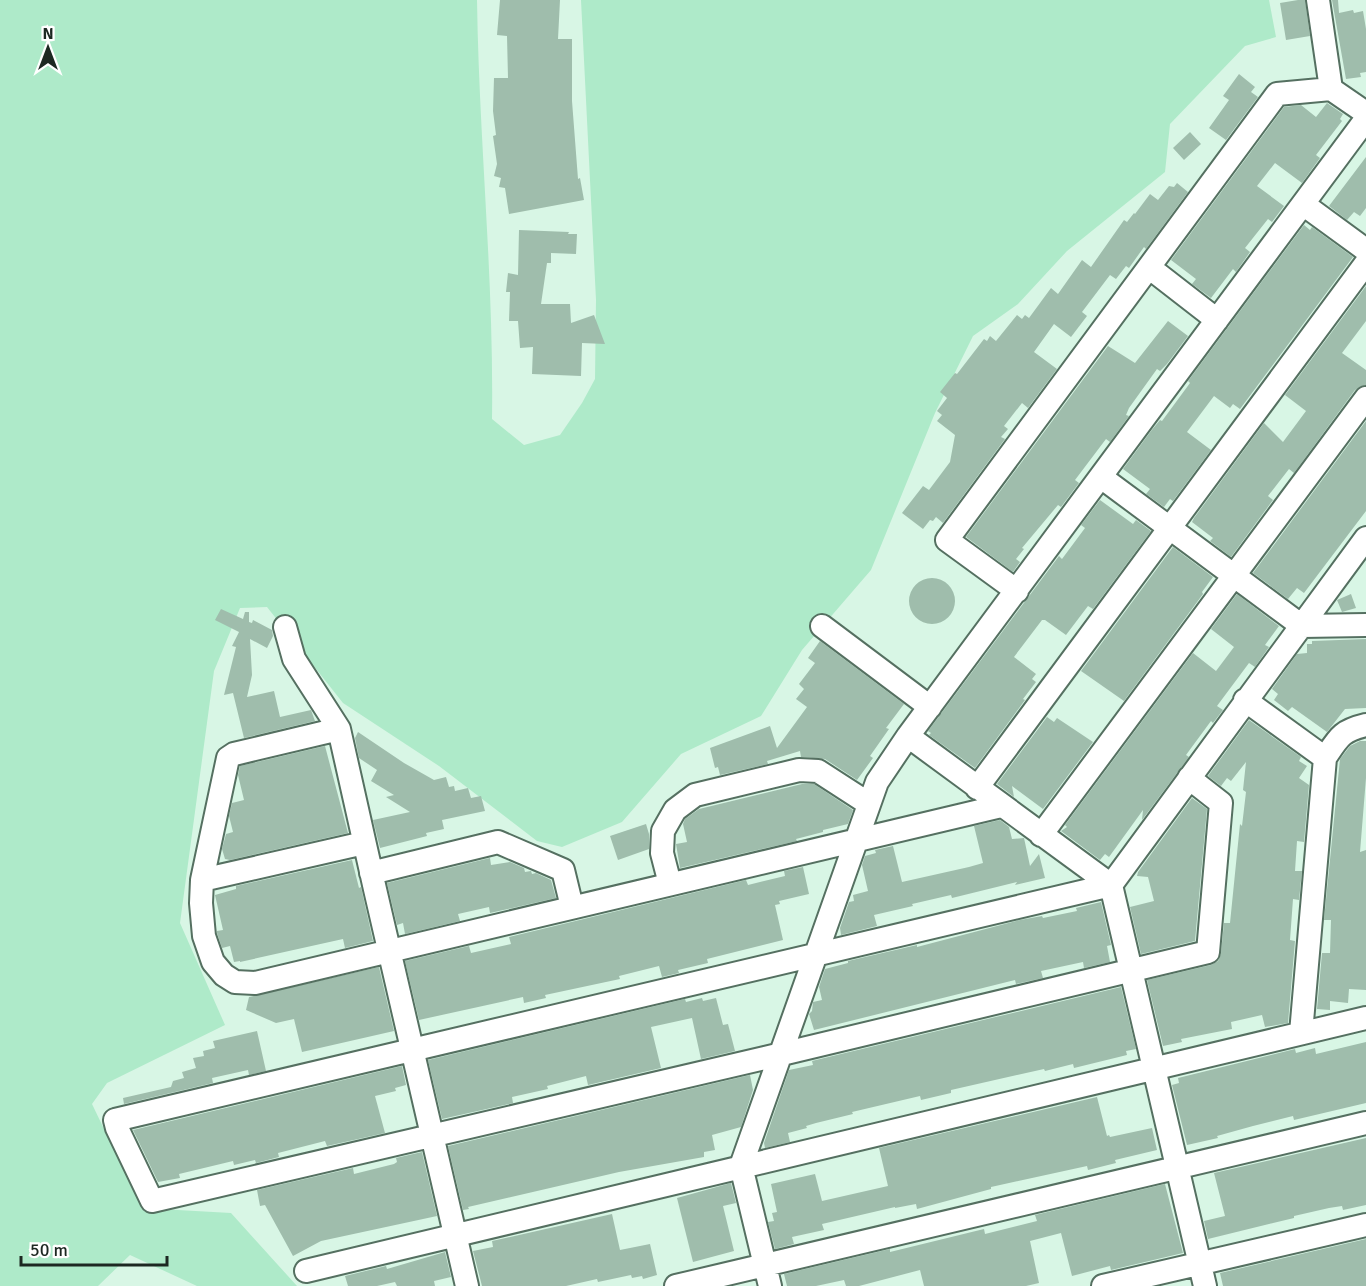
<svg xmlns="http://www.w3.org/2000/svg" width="1366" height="1286" viewBox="0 0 1366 1286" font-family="Signika,sans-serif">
<rect width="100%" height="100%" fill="#d8f6e5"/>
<path fill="#aeeac9" d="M0 0H477C479 140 494 279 492 419L524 445 560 435 582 403 595 379 596 300 581 0H1269L1276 37 1245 46 1170 124 1165 172 1067 251 1018 304 973 336 935 413 871 570 802 650 761 716 681 754 622 822 562 847 537 841 439 766 343 703 267 607 240 608 214 671 180 923 225 1025 107 1083 92 1104 142 1208 231 1213 297 1286H197L130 1255 98 1286H0Z"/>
<path fill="#9fbdac" d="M500 0H560L558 39H572V101L578 179 580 178 584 200 509 214 505 188 499 187 501 178 494 176 497 164 493 136 496 135 493 111 494 78H508L507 36 497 35Z
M1298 0H1305L1310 36 1286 40 1280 3Z
M1332 0H1338L1339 13 1353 10 1354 13 1363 11 1366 29V72L1360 73 1361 77 1346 79Z
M1239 74 1255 87 1251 92 1258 97 1226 140 1209 128 1229 100 1223 96Z
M1327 103 1343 114 1340 119 1342 121 1316 155 1320 158 1302 183 1275 163 1257 186 1284 206 1272 222 1268 219 1245 248 1250 252 1236 272 1233 269 1211 298 1192 284 1196 279 1171 260 1284 107 1301 105 1316 117Z
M1190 132 1201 144 1184 160 1173 148Z
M1366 157V208L1360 216 1354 212 1347 220 1329 206Z
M1177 183 1188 192 1146 249 1144 247 1129 268 1126 266 1116 279 1110 275 1082 312 1087 316 1071 337 1054 324 1034 352 1057 369 1028 408 1022 403 1004 426 1008 429 1001 437 1005 439 943 523 936 517 933 521 930 520 923 529 902 513 923 486 929 490 950 462 955 435 937 421 942 415 937 411 947 398 940 392 955 373 957 374 984 339 987 341 990 336 996 341 1017 315 1022 319 1025 315 1029 318 1051 288 1058 294 1082 260 1091 267 1124 220 1127 222 1134 213 1135 214 1150 194 1158 200 1169 186 1174 187Z
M1304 225 1310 230 1312 227 1353 257 1240 409 1233 404 1230 408 1214 396 1187 432 1211 450 1173 501 1170 499 1164 507 1146 494 1150 489 1123 469 1151 431 1160 420 1162 421 1190 383 1188 381Z
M519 230 569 232 568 234H577L576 254 551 253V263H547L541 304H570L571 323 594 315 605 344 582 343 581 376 532 374 533 347 520 348 518 321H509L510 292H506L508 273 518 275Z
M1366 286V321L1342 353 1366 370V385L1355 390 1294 473 1289 469 1268 496 1273 500 1231 557 1210 541 1213 538 1192 522 1194 518 1264 423 1283 442 1306 411 1285 395Z
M1168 321 1188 336 1167 364 1160 371 1157 369 1129 408 1126 415 1129 416 1110 442 1106 439 1075 480 1079 483 1061 507 1058 505 1022 548 1024 549 1016 559 1020 562 1013 572 966 537 1108 346 1135 363Z
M1366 421V511L1304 593 1297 588 1288 599 1253 573Z
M1100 500 1133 524 1136 520 1151 531 1093 609 1088 606 1066 635 1045 620H1042L1014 657 1036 674 1032 679 1036 682 1023 699 1025 700 975 768 929 735 931 733 928 731 1059 556 1062 559 1085 528 1081 525Z
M1173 547 1213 577 1202 592 1203 594 1124 701 1081 671Z
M909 601a23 23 0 1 1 46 0a23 23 0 1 1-46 0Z
M1237 594 1279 626 1265 645 1269 647 1255 667 1249 663 1217 706 1223 710 1213 723 1211 721 1186 755 1189 757 1142 820 1143 810 1109 857 1105 854 1100 860 1061 831 1067 827 1065 825 1193 653 1216 671 1234 647 1211 629Z
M1351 594 1356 608 1342 612 1337 600Z
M221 609 243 619 245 612H249V622L252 623 253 620 272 630 273 636 267 648 250 639 252 675 247 697 274 691 280 717 311 710 315 721 244 738 233 693 224 695 236 647 232 646 239 632 215 620Z
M1366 639V708L1345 709 1327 732 1292 707 1288 711 1274 700 1278 694 1272 689 1297 654 1307 653V644H1312V641Z
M820 641 904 704 886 728 889 729 870 756 873 758 857 780 825 759 801 757 800 751 767 761 768 764 720 775 718 767 715 768 710 748 770 726 777 748 807 707 796 699 804 689 799 684 815 663 808 658Z
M1047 717 1054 722 1057 718 1093 742 1043 809 1012 786 1014 797 997 784Z
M1249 720 1301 757 1299 761 1307 766 1299 778 1309 785 1304 842 1297 841 1295 871H1302L1299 900 1293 899 1290 940 1295 941 1288 1023 1265 1027 1262 1015 1231 1022 1232 1029 1181 1039 1182 1042 1163 1046 1147 980 1211 965 1218 961 1221 953 1224 923H1230L1240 824 1242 826 1246 792 1243 790 1246 762 1231 781 1227 778 1221 786 1208 776Z
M358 732 404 763 434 780 446 777 449 787 454 786 455 791 468 788 471 798 481 796 485 811 442 820 444 829 426 833 427 836 380 848 373 820 410 812 386 797 394 795 371 781 377 770 359 758 355 738Z
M1360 741H1366V778L1360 852 1366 850V990L1349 989 1348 1003 1330 1001V1010L1317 1009 1322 953H1330L1331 920H1324L1340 759 1350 746Z
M325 746 348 833 230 860 225 859 222 849 226 834 233 832 229 816 232 803 244 800 238 775 240 766Z
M802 784H814L853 810 848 824 823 830V832L796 839 797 841 680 868 676 844 687 842 683 824 685 819 699 809Z
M1192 798 1207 809 1195 941 1141 954 1130 907 1154 901 1148 877 1137 876 1138 872Z
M1000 820 1009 827 1012 839 1024 838 1030 866 1039 854 1045 878 1015 885 1017 882 952 898 951 895 912 904 913 906 874 915 877 926 841 935 840 928 849 902 854 901 853 895 868 891 862 865 865 856 876 853 875 850 893 846 902 882 969 867 983 863 974 826Z
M646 824 649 834V849L618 860 610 836Z
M490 858 491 865 510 862 524 868 525 872 531 871 532 874 536 873 551 880 556 898 490 913 489 907 458 914 460 921 405 934 403 923 397 925 387 883Z
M352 860 359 888 361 887 373 941 345 948 343 939 240 962V961L234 962 230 946 222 948 217 933V931L223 930 215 895 236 889V886Z
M803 867 809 894 779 901 780 904 775 905 783 940 707 959 708 963 678 970 679 973 662 977 659 966 619 976 620 979 545 995 546 998 524 1003 523 997 419 1020 405 961 469 946 471 953 511 944 509 937 746 880 748 885 785 876 784 871Z
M1101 902 1111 945 1107 946 1110 962 1084 968 1083 962 1041 971 1043 978 1016 984 1015 980 814 1030 809 1014 812 1011 813 1002 822 1000 819 987 825 969 848 963V961L917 945V947L1020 920 1042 916 1043 918 1077 911 1076 908Z
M379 967 394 1031 302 1052 294 1019 276 1023 246 1010 249 997Z
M1121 987 1136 1049 1126 1051 1127 1055 1074 1068 1073 1064 1045 1071 1044 1069 951 1090V1093L921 1100 920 1096 852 1112 853 1114 816 1123 806 1126 807 1128 788 1133 790 1142 765 1148 764 1143 789 1070 813 1065 812 1061 816 1060Z
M702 998 703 1001 716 998 723 1025 728 1024 735 1051 701 1059 692 1018 651 1027 661 1068 588 1085 586 1076 547 1086 548 1089 512 1097 513 1103 442 1119 428 1060 685 999 686 1002Z
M257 1031 266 1071 249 1075 248 1070 212 1078 213 1083 124 1104 123 1098 171 1087 173 1081 184 1078 182 1072 196 1068 193 1058 204 1056 203 1051 215 1048 213 1041Z
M1366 1042V1103L1294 1120 1293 1116 1253 1126 1217 1136 1218 1138 1187 1145 1172 1085 1179 1083 1178 1078 1295 1049 1296 1053 1315 1048 1316 1054Z
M402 1066 406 1085 395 1088 396 1091 375 1096 385 1133 327 1146 325 1141 278 1153 279 1157 256 1163 255 1160 234 1165 233 1161 179 1174 180 1178 158 1182 133 1130Z
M750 1075 753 1090 741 1127 712 1135 715 1150 704 1152V1157L619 1172 468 1207 469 1209 463 1210 448 1146Z
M1097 1097 1107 1136 1109 1135 1110 1137 1152 1128 1157 1150 1115 1160 1116 1163 1088 1170 1087 1166 991 1187V1189L917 1209 916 1204 895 1208V1207L822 1224 824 1230 792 1237 794 1244 775 1249 768 1222 774 1221 772 1213 777 1212 771 1184 815 1174 822 1201 888 1186 879 1148Z
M1366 1138V1205L1343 1210 1342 1206 1329 1208 1294 1216V1218L1208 1239 1204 1221 1225 1216 1214 1173Z
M422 1152 437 1216 321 1241 293 1256 265 1205 260 1206 257 1190 353 1168 354 1174 394 1164 397 1162 396 1158Z
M731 1183 736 1203 723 1206 734 1251 693 1262 677 1198Z
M1165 1184 1183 1253 1111 1270 1110 1266 1072 1276 1061 1233 1030 1241 1039 1283 1026 1286H924L920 1270 859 1286H846L844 1280 816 1286H787L784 1274 890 1249V1252L984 1229 985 1234 1037 1221 1035 1215Z
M612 1214 620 1250 650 1244 657 1275 643 1279 642 1276 632 1278 631 1275 598 1282 597 1279 566 1286H482L473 1251 493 1247 492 1241Z
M1366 1239V1286H1223L1220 1273Z
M445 1252 451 1277 434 1281 435 1286H397L395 1282 377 1286H348L345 1276 386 1266 387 1269Z"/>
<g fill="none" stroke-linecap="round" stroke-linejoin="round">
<defs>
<path id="minor" d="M1318 0 1331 89 1366 113
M1303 204 1366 250
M1150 268 1217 320
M1101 477 1302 626 1366 625
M1017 591 947 540 1277 94 1331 89
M822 626 930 707
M285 627 294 659 339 729
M1245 700 1325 758 1301 1033
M908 736 1111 885 1205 1286
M1325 758C1339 737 1341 731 1366 725
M1189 778 1221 803 1208 952 765 1058 152 1201 117 1128 115 1120 1111 885 1366 538
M977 788 1366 263
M1041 835 1366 398
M371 873 498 842 563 870 572 907
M202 880 364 843
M670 884 662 853 663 831 675 810 695 795 799 770 818 771 869 804
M306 1271 1366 1018
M467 1286C424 1100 380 915 339 729L234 754 228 758 202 880 201 903 204 936 213 962 224 975 235 982 255 983 1001 806
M676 1286 1366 1123
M770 1286 741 1166 877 782 908 736 1366 119
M1103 1286 1366 1225"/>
</defs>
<use href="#minor" stroke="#557061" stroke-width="26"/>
<use href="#minor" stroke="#fff" stroke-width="22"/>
</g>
<g transform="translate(48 48)" stroke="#ffffff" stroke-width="4.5" paint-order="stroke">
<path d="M0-4.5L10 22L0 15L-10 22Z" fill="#1d2822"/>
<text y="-9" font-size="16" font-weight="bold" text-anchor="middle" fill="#1d2822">N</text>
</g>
<path d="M21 1256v9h146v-9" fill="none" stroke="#1d2822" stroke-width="3"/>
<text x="30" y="1256" font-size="18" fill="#1d2822" stroke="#ffffff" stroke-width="4.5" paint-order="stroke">50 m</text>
</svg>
